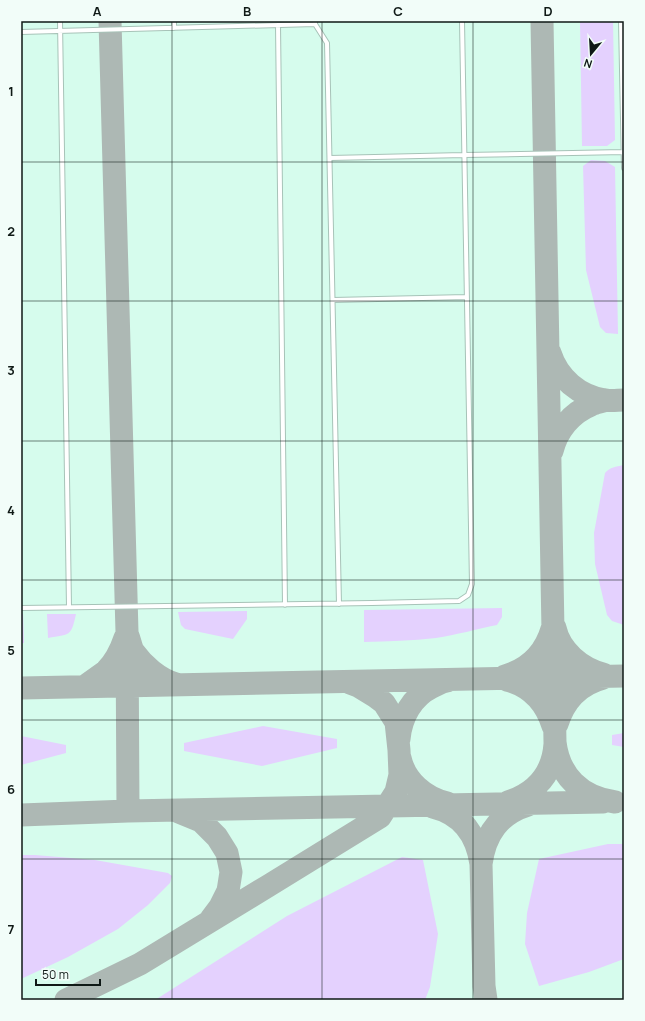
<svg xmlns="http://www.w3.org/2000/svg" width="645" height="1021" viewBox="0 0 645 1021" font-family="Manrope,sans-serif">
<rect width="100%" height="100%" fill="#f2fdf9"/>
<path fill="#d6fced" d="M21 21H624V1000H21Z"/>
<path fill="#e4d1fe" d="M580 21H613L615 140 607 146H582Z
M591 160 605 161 615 167 618 334 606 333 600 327 586 270 583 166Z
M623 465 624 488V625L612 621 607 615 595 564 594 533 605 473C610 467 616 467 623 465Z
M502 608V617L497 625C477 629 456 635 436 638 412 641 388 641 364 642V610Z
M247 611V619L233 639 185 629 181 625 178 612Z
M21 614H23L24 643H21Z
M47 614H76C71 637 70 634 48 638Z
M263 726 337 739V748L262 766 184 751V743Z
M624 733V747L612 745V735Z
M21 736 66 745V753L21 765Z
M608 844H624V959L589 972 539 986 525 944 527 913 539 859Z
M21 855H35L95 860 168 873 172 876 170 883 148 905 118 929 68 957 21 979Z
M402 857 423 860 438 934 430 987 425 1000H155L287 916Z"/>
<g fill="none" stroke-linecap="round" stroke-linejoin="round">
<path stroke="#adb8b4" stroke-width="23" d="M110 21 127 632 128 811
M542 21 555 742C559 776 581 797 615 802
M550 353C558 378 579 396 605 400 611 401 618 400 624 400
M552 451C557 431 571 413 591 405 595 403 601 402 606 400
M555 628C560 651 581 668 603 674
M128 636C130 641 131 647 133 651 143 665 159 679 176 684
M505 676C529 669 545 653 552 629
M507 680C530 686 546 703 553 726
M85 686C92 681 99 676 106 671 115 662 121 650 125 638
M21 688 624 676
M557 724C564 701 580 684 603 678
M399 739C401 717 412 697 432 687 437 685 441 682 447 681
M400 758C405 781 425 798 447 803
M508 802C536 793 553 773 555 744
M433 807C462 814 477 835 481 864L484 986 486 1000
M179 812 201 821 217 837 227 853 231 872 228 891 220 907 211 919
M21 815 128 811 603 802
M481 864C485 834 499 814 528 805
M66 1000 140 964 268 886 380 817 396 792 400 775 399 750 396 722 384 703 376 697 358 686 350 683"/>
<defs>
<path id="service" d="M60 21 69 607
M174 21V28
M315 21V24L327 43 339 604
M621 21 624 168
M278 25 285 605
M21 32 315 24
M330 158 464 155 624 152
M333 300 467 297
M21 608 372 603 459 601 468 595 472 584 462 21"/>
</defs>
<use href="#service" stroke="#a7c3b8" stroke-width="6"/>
<use href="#service" stroke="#fff" stroke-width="4"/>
</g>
<path fill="none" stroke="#0f1916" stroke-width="1" stroke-opacity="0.55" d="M172 21V1000M322 21V1000M473 21V1000M21 162H624M21 301H624M21 441H624M21 580H624M21 720H624M21 859H624"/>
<rect width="645" height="1021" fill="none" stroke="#f2fdf9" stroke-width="44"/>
<g transform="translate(591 54) rotate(198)" stroke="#f2fdf9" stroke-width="3" paint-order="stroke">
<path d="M0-3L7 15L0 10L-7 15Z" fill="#0f1916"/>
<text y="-6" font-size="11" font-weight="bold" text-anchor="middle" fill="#0f1916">N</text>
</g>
<path d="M36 979v6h64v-6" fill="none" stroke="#0f1916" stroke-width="2"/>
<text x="42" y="979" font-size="12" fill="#0f1916" stroke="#f2fdf9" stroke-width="3" paint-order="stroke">50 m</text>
<rect x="22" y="22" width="601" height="977" fill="none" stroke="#0f1916" stroke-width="1.5"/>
<g font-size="13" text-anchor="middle" font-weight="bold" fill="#0f1916">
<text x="97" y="16">A</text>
<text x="247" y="16">B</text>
<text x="398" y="16">C</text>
<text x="548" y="16">D</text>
<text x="11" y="96">1</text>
<text x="11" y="236">2</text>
<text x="11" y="375">3</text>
<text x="11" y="515">4</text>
<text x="11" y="655">5</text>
<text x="11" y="794">6</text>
<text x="11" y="934">7</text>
</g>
</svg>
